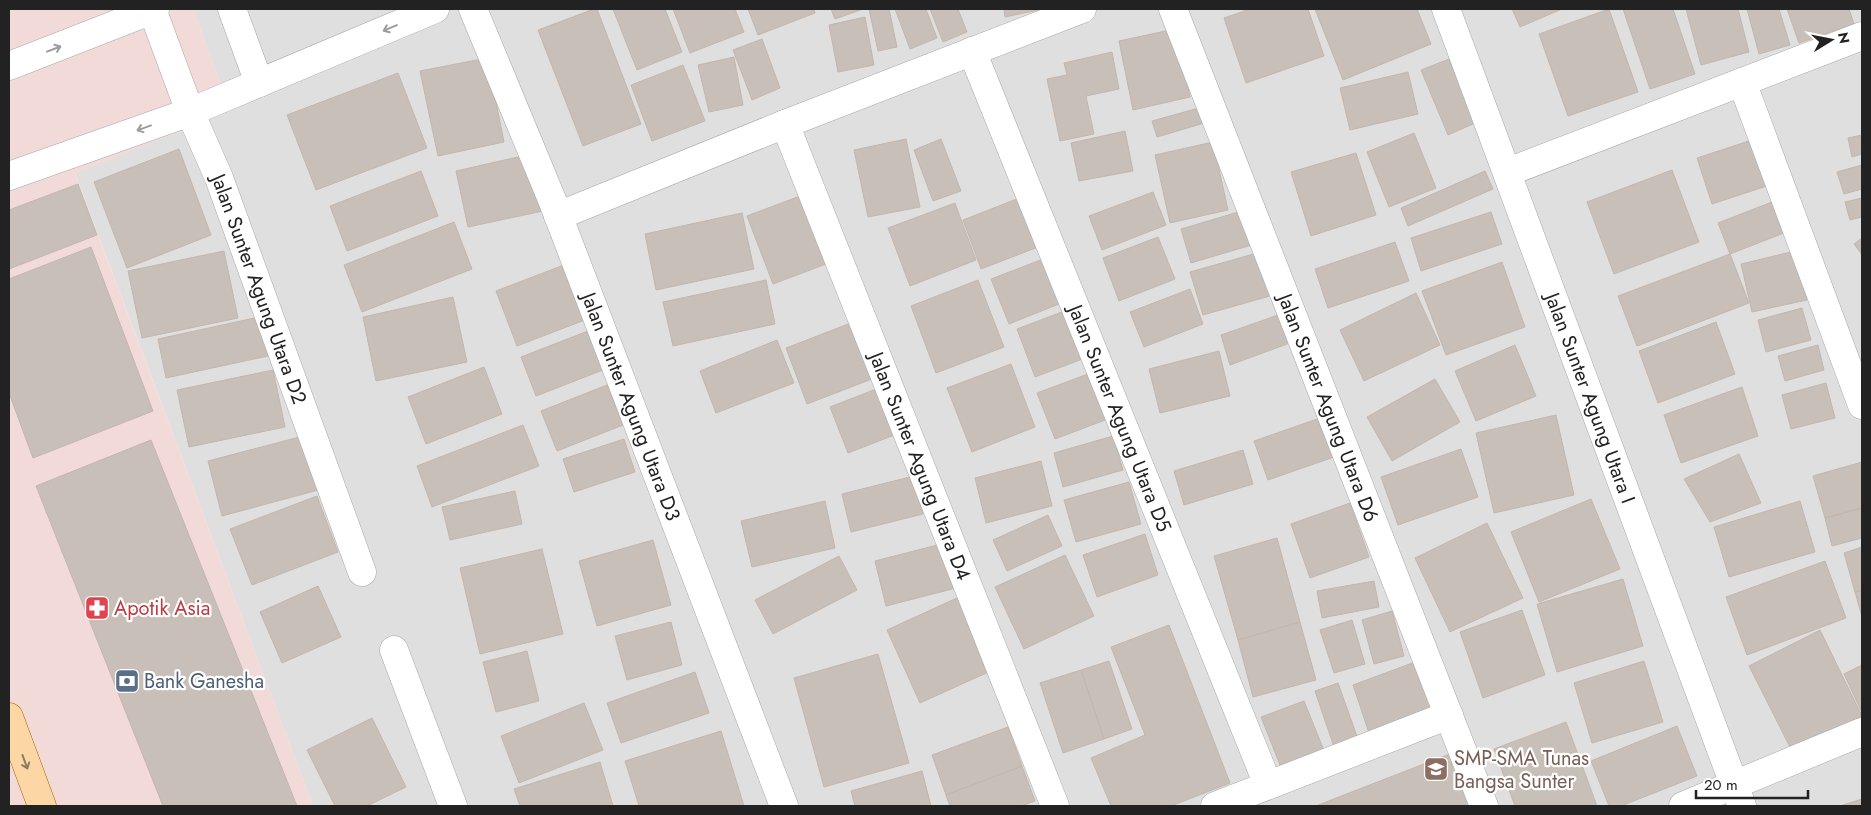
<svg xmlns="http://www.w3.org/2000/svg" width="1871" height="815" viewBox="0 0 1871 815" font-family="Jost,sans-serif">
<rect width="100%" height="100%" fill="#f2efe9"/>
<path fill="#e0dfdf" d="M193 9H1862V806H313L75 173 231 111Z"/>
<path fill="#f2dad9" d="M9 9H193L231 111 75 174 313 806H9Z"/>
<path fill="#c7bfb8" stroke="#c4b6ab" d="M594 9H597L641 124 583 146 538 30Z
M613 9H665L682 52 637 70Z
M673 9H735L744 32 690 53Z
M748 9H814L815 13 758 35Z
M831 9H863L835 19Z
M869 9H889L897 47 878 51Z
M895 9H926L937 38 910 49Z
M930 9H958L967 32 943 42Z
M1004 9H1043L1005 17Z
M1250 9H1308L1324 56 1246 83 1224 18Z
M1315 9H1417L1431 44 1343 80Z
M1512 9H1562L1520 27Z
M1609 9 1638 92 1568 116 1539 34Z
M1623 9H1673L1695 74 1650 89Z
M1686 9H1738L1749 52 1701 65Z
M1747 9H1779L1790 45 1759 54Z
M1787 9H1849L1854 24 1799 43Z
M865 17 874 65 838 72 829 25Z
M1175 29 1190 97 1133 110 1119 41Z
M762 39 780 88 752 100 733 50Z
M1112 52 1119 89 1086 96 1094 134 1060 141 1047 79 1067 75 1064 63Z
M734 57 743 105 709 112 698 65Z
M487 58 504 142 438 156 420 71Z
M1449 59 1475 123 1448 135 1421 70Z
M683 65 705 121 652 141 631 85Z
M1408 72 1418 114 1350 130 1340 88Z
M398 73 427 148 316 190 287 115Z
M1206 106 1211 121 1157 137 1152 121Z
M1125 131 1133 171 1079 181 1071 143Z
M1414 133 1436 188 1389 207 1367 152Z
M1862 135V154L1852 157 1848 138Z
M1758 138 1773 184 1712 204 1697 158Z
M906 139 920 207 868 217 854 150Z
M941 139 961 191 933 201 914 150Z
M1213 142 1228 210 1170 223 1155 155Z
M179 149 211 235 127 268 94 182Z
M1356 153 1376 215 1311 236 1291 172Z
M531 154 543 211 468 227 456 171Z
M1862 165V189L1844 194 1837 172Z
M1672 170 1699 242 1614 274 1587 202Z
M421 171 438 216 347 251 330 206Z
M1485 171 1493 189 1408 226 1401 208Z
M78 184 97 235 9 269V210Z
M1153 192 1166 225 1102 250 1089 216Z
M808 193 834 261 773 284 747 216Z
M1027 195 1046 244 981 269 963 220Z
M1862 198V217L1850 220 1845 202Z
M1777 200 1789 231 1730 254 1718 223Z
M955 203 976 260 910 286 888 228Z
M1245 210 1255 244 1191 263 1181 229Z
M1491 212 1502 244 1421 271 1411 238Z
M742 213 754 269 656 290 645 234Z
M454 222 472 269 362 312 344 265Z
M1158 237 1175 279 1119 301 1103 258Z
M1862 238V255L1854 244Z
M1395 242 1409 281 1328 308 1315 269Z
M91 247 153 411 33 458 9 393V279Z
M224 251 238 318 142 338 128 271Z
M1264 251 1277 294 1203 315 1190 272Z
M1795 251 1807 300 1752 312 1741 264Z
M1730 254 1749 303 1637 346 1618 296Z
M1051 256 1069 300 1009 324 991 279Z
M1502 262 1525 327 1446 355 1422 291Z
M569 263 590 318 517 346 496 291Z
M766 280 775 324 673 346 663 302Z
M978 280 1004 347 936 373 911 306Z
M1190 289 1203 324 1144 347 1130 312Z
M1416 293 1440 345 1364 381 1340 330Z
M453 297 467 362 376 381 363 317Z
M1802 308 1811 340 1766 352 1758 320Z
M1067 310 1085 358 1035 377 1017 329Z
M1281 314 1290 343 1230 365 1221 335Z
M259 317 268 356 166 378 158 339Z
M856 321 877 377 807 404 786 348Z
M1716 322 1735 374 1658 403 1639 351Z
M588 331 603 370 536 396 521 357Z
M777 340 794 383 716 413 700 371Z
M1515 345 1536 396 1476 421 1455 371Z
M1818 345 1824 370 1785 381 1778 356Z
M1219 351 1230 396 1160 413 1149 369Z
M1011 364 1035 427 972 452 947 388Z
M484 367 502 414 426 444 408 397Z
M273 370 285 427 189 447 177 390Z
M1096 371 1113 417 1055 439 1037 393Z
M1435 379 1460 422 1392 461 1367 417Z
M1826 383 1835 418 1791 429 1782 395Z
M607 385 623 425 557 451 541 411Z
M884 386 902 432 848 453 830 407Z
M1742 387 1758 436 1681 463 1664 415Z
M1556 415 1574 495 1494 513 1476 433Z
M1320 418 1334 457 1268 480 1254 441Z
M523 425 539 466 432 507 417 466Z
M307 435 322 489 222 516 208 461Z
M1113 436 1123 470 1063 487 1054 453Z
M624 439 635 472 574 492 563 459Z
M151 440 297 806H163L36 486Z
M1461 449 1478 497 1398 525 1381 477Z
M1243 450 1253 484 1184 505 1174 471Z
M1739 454 1761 503 1710 522 1684 479Z
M1041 461 1052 506 986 523 975 478Z
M1862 462V508L1825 518 1813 476Z
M914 476 923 514 851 532 842 494Z
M1129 482 1141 524 1076 542 1064 500Z
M515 491 522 524 450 540 442 507Z
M317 496 338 552 252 585 230 529Z
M1591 499 1620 569 1539 602 1511 532Z
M825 501 835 548 752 567 741 521Z
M1800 501 1815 552 1729 577 1714 527Z
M1350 503 1369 557 1310 578 1291 524Z
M1862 508V538L1832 546 1825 518Z
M1048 515 1062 546 1007 571 993 540Z
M1487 523 1523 598 1450 632 1415 558Z
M1145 534 1158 575 1097 597 1083 555Z
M1277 538 1300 622 1238 640 1214 556Z
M653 540 671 605 597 626 579 561Z
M949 542 960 587 886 606 875 561Z
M1862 547V590L1855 592 1844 553Z
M542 549 563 634 480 654 460 568Z
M1065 555 1094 616 1024 649 995 587Z
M839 556 857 590 773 634 755 600Z
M1825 561 1846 618 1747 655 1726 597Z
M1623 579 1643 646 1557 672 1537 604Z
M1374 581 1379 607 1322 618 1317 591Z
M318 586 341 637 282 663 260 612Z
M1862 590V617L1855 592Z
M959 597 993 670 920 703 887 630Z
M1522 610 1545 675 1483 698 1460 632Z
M1392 611 1404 656 1374 664 1362 620Z
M1352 620 1365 664 1334 673 1320 630Z
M671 622 682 665 627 680 615 636Z
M1300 622 1316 680 1253 697 1238 640Z
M1169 625 1230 783 1171 806H1111L1091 758 1145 735 1111 647Z
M1820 630 1862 716 1792 751 1749 666Z
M527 651 539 701 496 712 483 662Z
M878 654 909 763 824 787 794 678Z
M1109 661 1132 729 1104 739 1081 670Z
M1644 661 1663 722 1592 743 1574 683Z
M1415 662 1433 714 1370 736 1353 685Z
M1862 665V713L1844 674Z
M1081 670 1104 739 1063 753 1040 683Z
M695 672 709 713 621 743 607 703Z
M1338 683 1358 739 1334 747 1315 691Z
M1304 701 1325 753 1282 770 1261 717Z
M584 703 603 750 519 783 501 736Z
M372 718 406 787 367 806H335L307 750Z
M1566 722 1597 806H1515L1494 749Z
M1677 726 1697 776 1621 806H1609L1591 761Z
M1008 727 1022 766 946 795 932 755Z
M721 731 744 806H639L625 761Z
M1455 752 1476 806H1316L1367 786Z
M600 762 613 806H520L514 789Z
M1022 766 1035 801 1021 806H950L946 795Z
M922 771 931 806H855L851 791Z
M1862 799V806H1840Z"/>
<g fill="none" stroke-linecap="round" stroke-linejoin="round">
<defs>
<g id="minor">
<path id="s1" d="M152 9 190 112 219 178 362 572"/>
<path d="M232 9 259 83"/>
<path id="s2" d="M473 9 553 202 784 806"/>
<path id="s3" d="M1173 9 1484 806"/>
<path id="s4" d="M1446 9 1742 806"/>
<path id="s5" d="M972 51 1268 785"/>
<path d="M9 66 155 9"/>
<path d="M1742 82 1862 405"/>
<path id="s6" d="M785 124 1055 806"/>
<path d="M1508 172 1862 36"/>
<path d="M9 176 190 112 435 9"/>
<path d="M558 216 785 124 1082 9"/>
<path d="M394 650 453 806"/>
<path d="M1215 806 1449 715"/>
<path d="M1683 806 1862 732"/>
</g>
<path id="major" d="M9 717 42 806"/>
</defs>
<use href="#minor" stroke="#a9a9a9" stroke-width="29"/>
<use href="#major" stroke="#a06b00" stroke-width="29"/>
<use href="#minor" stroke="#fff" stroke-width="28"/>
<use href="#major" stroke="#fcd6a4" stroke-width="28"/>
</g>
<defs><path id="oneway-shaft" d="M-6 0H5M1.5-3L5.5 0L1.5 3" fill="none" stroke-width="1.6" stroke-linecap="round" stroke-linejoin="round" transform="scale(1.25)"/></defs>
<g stroke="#9c9c9c">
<use href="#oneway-shaft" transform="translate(390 28) rotate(157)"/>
<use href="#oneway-shaft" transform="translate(54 49) rotate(-21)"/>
<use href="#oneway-shaft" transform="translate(144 128) rotate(160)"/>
</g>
<use stroke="#8f7c63" href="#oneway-shaft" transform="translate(25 762) rotate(70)"/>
<defs>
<symbol id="pharmacy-square" viewBox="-11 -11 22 22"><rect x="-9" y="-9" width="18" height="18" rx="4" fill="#e0444e" stroke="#fff"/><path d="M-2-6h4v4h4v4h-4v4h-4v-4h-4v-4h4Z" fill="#fff"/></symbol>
<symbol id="bank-square" viewBox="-11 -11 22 22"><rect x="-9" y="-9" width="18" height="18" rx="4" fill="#5c6f8a" stroke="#fff"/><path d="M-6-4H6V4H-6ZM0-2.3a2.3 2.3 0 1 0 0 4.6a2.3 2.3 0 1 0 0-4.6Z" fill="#fff"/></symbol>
<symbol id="school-square" viewBox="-11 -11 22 22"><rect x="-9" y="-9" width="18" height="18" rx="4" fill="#8d6e63" stroke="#fff"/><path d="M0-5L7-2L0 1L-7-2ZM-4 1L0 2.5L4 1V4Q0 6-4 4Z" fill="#fff"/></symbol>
</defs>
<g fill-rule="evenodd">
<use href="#pharmacy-square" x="83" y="594" width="28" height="28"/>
<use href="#bank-square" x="113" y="667" width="28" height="28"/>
<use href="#school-square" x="1422" y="755" width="28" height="28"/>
</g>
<g text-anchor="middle" stroke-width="4.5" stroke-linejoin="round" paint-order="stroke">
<g font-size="20" fill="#222" stroke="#fff">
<text dy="7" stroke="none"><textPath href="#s1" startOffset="300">Jalan Sunter Agung Utara D2</textPath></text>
<text dy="7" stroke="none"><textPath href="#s4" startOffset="415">Jalan Sunter Agung Utara I</textPath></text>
<text dy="7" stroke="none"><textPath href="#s2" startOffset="428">Jalan Sunter Agung Utara D3</textPath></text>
<text dy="7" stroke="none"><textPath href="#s3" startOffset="428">Jalan Sunter Agung Utara D6</textPath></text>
<text dy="7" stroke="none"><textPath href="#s5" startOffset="396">Jalan Sunter Agung Utara D5</textPath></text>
<text dy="7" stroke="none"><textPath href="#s6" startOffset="368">Jalan Sunter Agung Utara D4</textPath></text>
</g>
<g font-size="20" fill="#be3a42" stroke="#fff" text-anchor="start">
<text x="114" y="615">Apotik Asia</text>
</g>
<g font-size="20" fill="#4e5e75" stroke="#fff" text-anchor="start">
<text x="144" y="688">Bank Ganesha</text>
</g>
<g font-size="20" fill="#785e54" stroke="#fff" text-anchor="start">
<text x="1454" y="765">SMP-SMA Tunas<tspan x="1454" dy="23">Bangsa Sunter</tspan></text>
</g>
</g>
<rect width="1871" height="815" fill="none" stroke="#222222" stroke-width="20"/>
<g transform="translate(1831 40) rotate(80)" stroke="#ffffff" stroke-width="4" paint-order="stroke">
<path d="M0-4L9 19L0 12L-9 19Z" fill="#222222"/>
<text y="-8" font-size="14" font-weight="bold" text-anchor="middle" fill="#222222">N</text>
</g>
<path d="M1696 790v8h112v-8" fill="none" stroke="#222222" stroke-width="2.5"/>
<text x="1704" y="790" font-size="15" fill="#222222" stroke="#ffffff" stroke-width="4" paint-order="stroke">20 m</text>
</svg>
